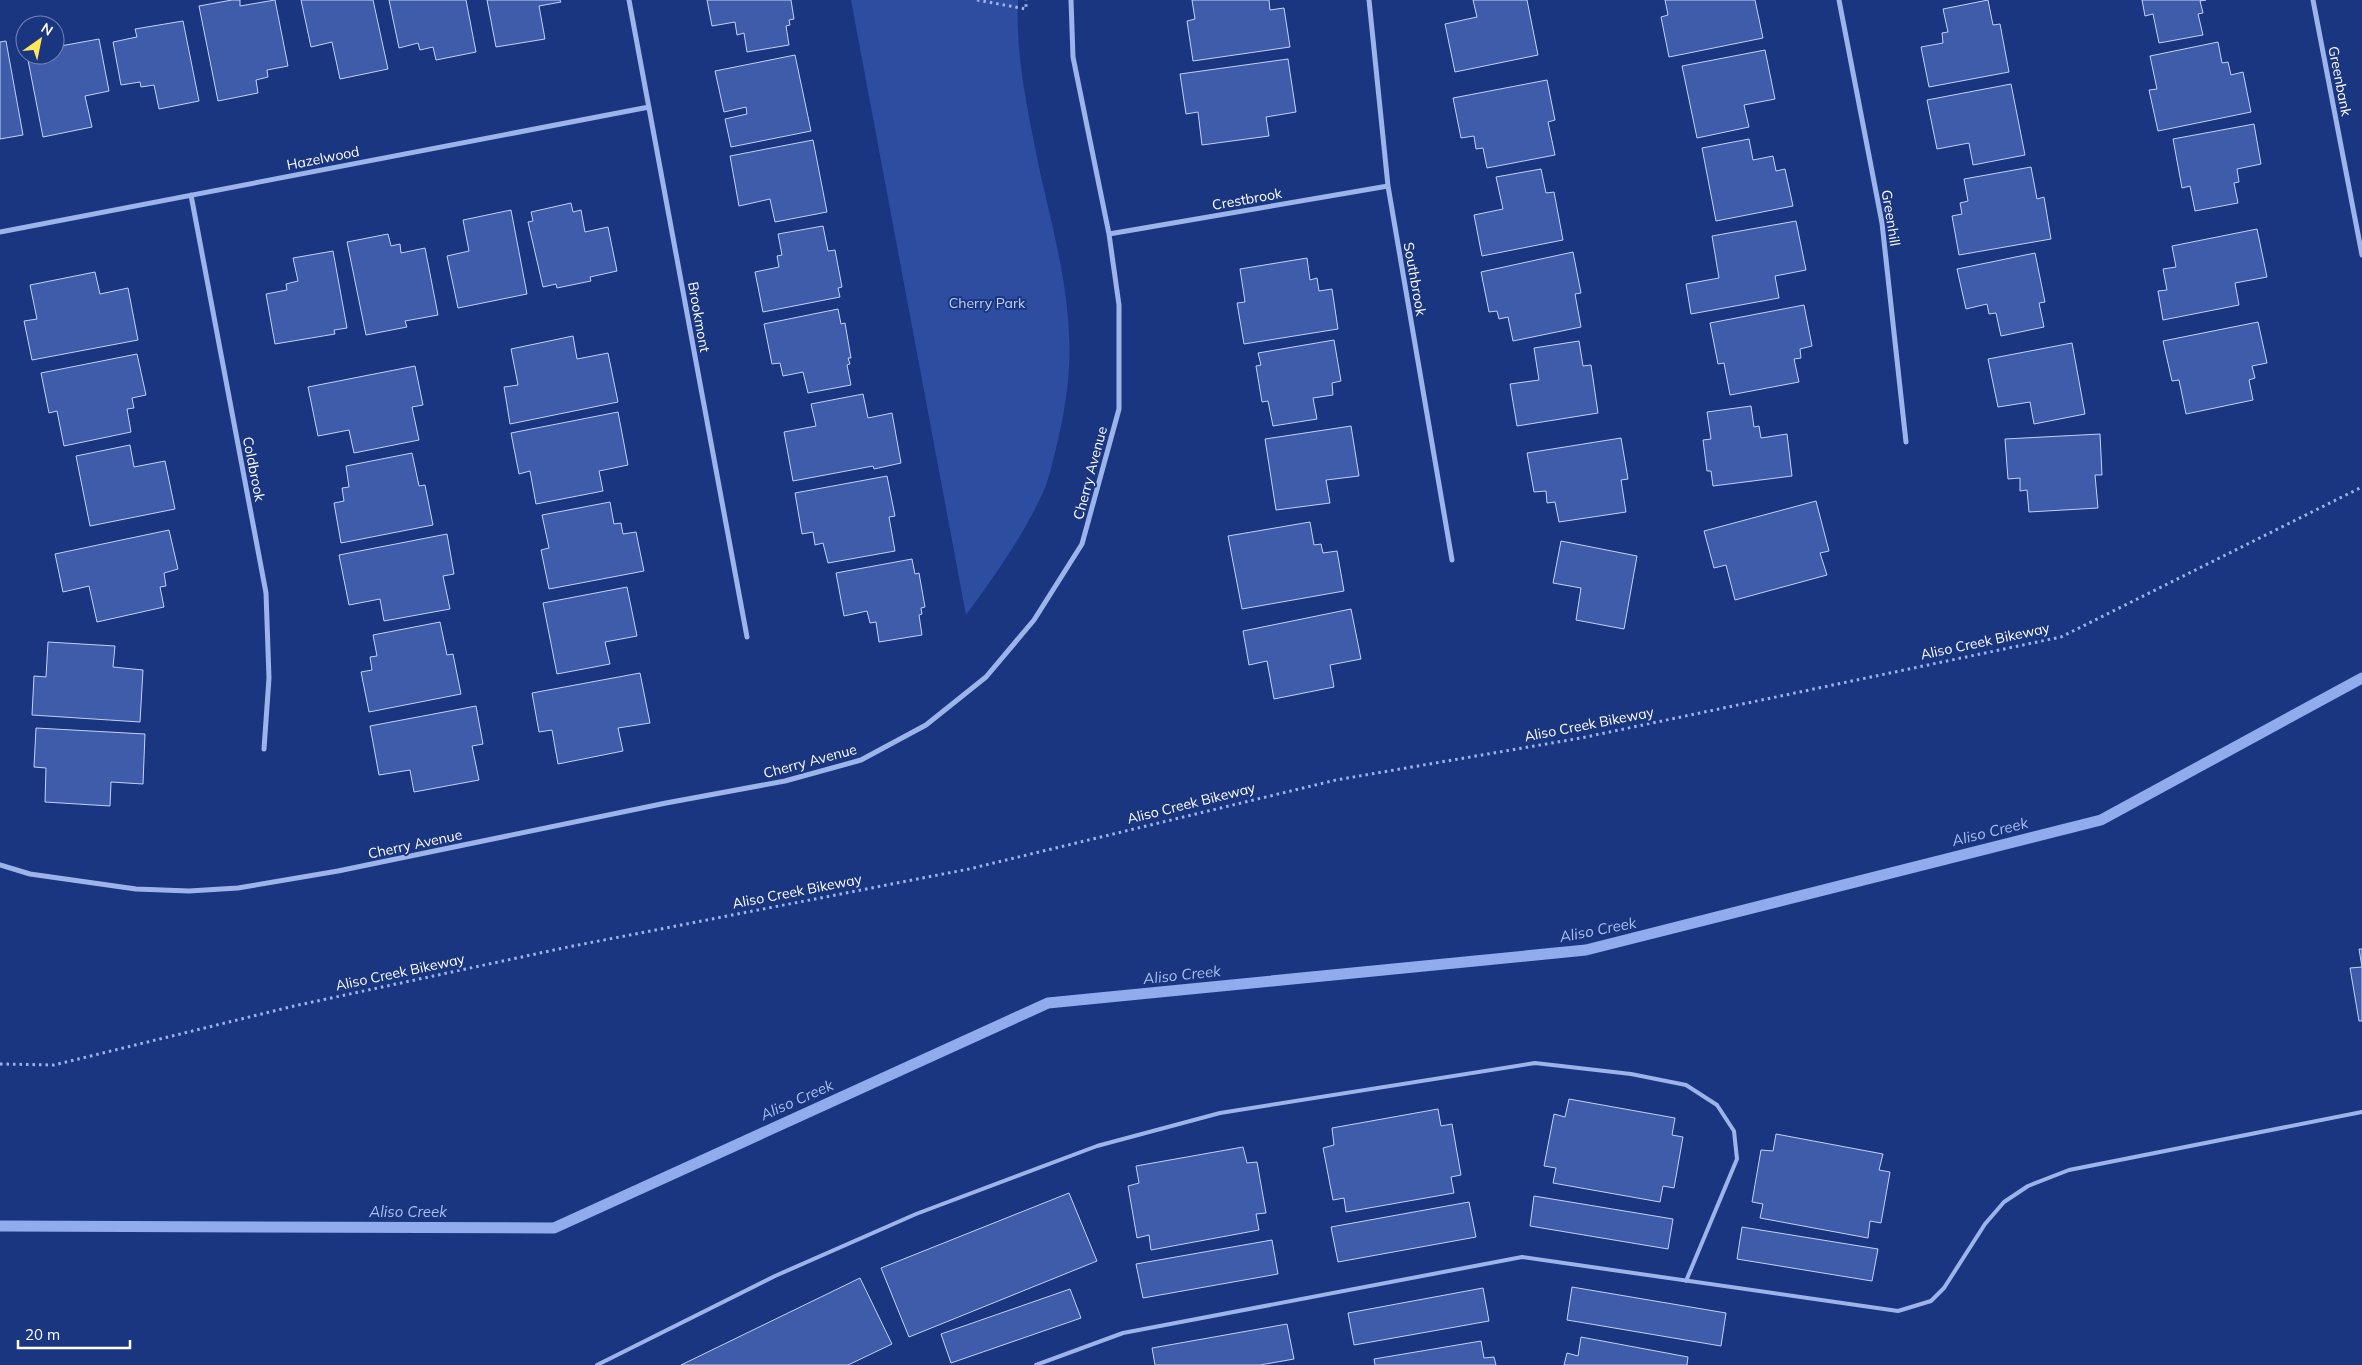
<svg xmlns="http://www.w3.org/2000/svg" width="2362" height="1365" viewBox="0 0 2362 1365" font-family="Mulish,sans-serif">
<rect width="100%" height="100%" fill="#1a3681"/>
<path fill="#2d4da1" d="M851 0H1018C1015 57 1029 116 1040 172 1052 225 1067 280 1069 335 1071 371 1066 405 1058 440 1053 460 1049 482 1039 501 1019 542 993 578 966 615Z"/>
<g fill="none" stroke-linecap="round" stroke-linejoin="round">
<path stroke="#90aced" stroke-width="11" d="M0 1226 554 1228 1048 1003 1586 950 2101 820 2362 678"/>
</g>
<path fill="#3e5caa" stroke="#c2d2f8" d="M232 0H240V6L275 0 288 66 267 70 268 77 256 80 258 93 218 101 199 6Z
M301 0H373L388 69 340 79 332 42 311 47Z
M389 0H466L476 52 436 60 433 47 420 50 418 43 399 48Z
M487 0H560L561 2 539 6 545 39 496 47Z
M707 0H791L794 19 789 20 790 25 786 26 789 45 747 52 744 33 737 35 735 22 712 26Z
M1192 0H1269L1270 10 1284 8 1290 47 1193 61 1187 21 1195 19Z
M1473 0H1527L1538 55 1455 72 1445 24 1477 17Z
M1665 0H1755L1763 38 1669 57 1661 17 1668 15Z
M1988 0 1993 25 2000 24 2009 72 1929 87 1921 47 1943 43 1942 33 1948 32 1943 9Z
M2142 0H2206L2200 1 2203 13 2198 14 2203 35 2159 43 2153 14 2145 16Z
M183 21 199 101 159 109 154 85 141 87 140 82 121 85 113 42 137 37 135 29Z
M99 39 109 91 85 96 92 127 43 137 27 55H55V47Z
M6 41 23 135 0 139V42Z
M2218 42 2222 63 2228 62 2231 75 2243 72 2251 112 2158 131 2149 90 2157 89 2150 56Z
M1765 50 1775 99 1744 105 1749 127 1697 138 1682 66Z
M795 55 811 131 731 147 725 119 747 114 746 107 724 112 715 71Z
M1288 59 1296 112 1266 117 1269 136 1202 145 1198 112 1186 114 1180 74Z
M1547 80 1555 120 1548 122 1555 155 1487 168 1483 148 1476 149 1474 136 1461 138 1453 98Z
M2011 84 2025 155 1973 165 1969 143 1937 149 1927 100Z
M2254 124 2261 164 2237 169 2239 182 2234 183 2238 203 2195 211 2190 186 2182 188 2173 139Z
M1749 139 1753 160 1773 156 1776 171 1785 169 1793 206 1716 221 1702 148Z
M813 140 827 212 775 222 770 199 739 206 730 156Z
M2031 167 2037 199 2044 197 2051 239 1959 255 1952 216 1962 214 1960 203 1968 201 1964 179Z
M1541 169 1546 193 1554 192 1563 240 1482 256 1474 215 1503 209 1496 177Z
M571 203 573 212 581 210 585 232 608 227 617 271 590 277 591 281 557 288 556 284 543 287 528 222 533 221 531 212Z
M511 210 527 294 458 308 447 256 469 251 463 220Z
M1796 221 1806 270 1775 276 1779 298 1691 314 1686 284 1719 278 1712 236Z
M823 226 828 251 835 250 842 287 838 288 840 297 763 312 755 272 779 267 777 256 782 255 778 234Z
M2257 229 2267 277 2235 283 2239 305 2163 320 2158 291 2167 290 2163 269 2176 267 2172 246Z
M388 234 391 246 400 244 401 253 425 248 438 315 405 321 407 327 366 335 347 242Z
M333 251 347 328 334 330 335 334 275 344 266 294 287 290 286 284 298 281 293 258Z
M1573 252 1581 293 1575 294 1581 327 1513 341 1508 317 1499 319 1497 311 1489 312 1481 272Z
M2035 253 2045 302 2039 303 2044 327 2001 336 1996 313 1989 314 1987 304 1966 309 1957 269Z
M1307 258 1310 280 1317 278 1319 291 1332 289 1338 329 1244 344 1237 303 1245 302 1240 269Z
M95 272 100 294 128 288 138 340 32 360 24 321 37 319 30 285Z
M1804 305 1812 346 1800 349 1801 358 1794 359 1799 382 1730 395 1724 363 1718 364 1710 323Z
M838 309 841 324 845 323 851 358H848L850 364 847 365 851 385 808 393 803 372 783 376 780 363 772 364 764 324Z
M2258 322 2267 363 2252 366 2255 378 2249 380 2253 400 2186 414 2179 380 2172 381 2163 341Z
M573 336 577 359 608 353 618 402 510 424 504 387 518 385 511 349Z
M1334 340 1341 381 1332 383 1333 395 1313 398 1317 419 1273 426 1268 401 1262 402 1256 366 1261 365 1258 353Z
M1579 341 1583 366 1591 365 1598 413 1517 426 1510 384 1539 380 1534 348Z
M2072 343 2085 414 2034 424 2030 402 1998 407 1988 359Z
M137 354 146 395 132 398 134 408 127 409 131 432 64 446 57 411 49 413 41 373Z
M415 366 423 405 412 407 419 440 354 453 349 430 318 436 308 387Z
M863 394 868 418 892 413 901 463 874 469 873 466 793 481 784 432 816 426 811 404Z
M1751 406 1754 427 1759 426 1761 438 1787 434 1792 476 1713 486 1711 471H1707L1703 440 1711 439 1707 412Z
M618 412 628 465 599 471 603 491 536 504 530 471 519 474 511 433Z
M1351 426 1359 476 1326 480 1330 503 1276 510 1265 439Z
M2100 434 2102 475H2095L2098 508 2029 512 2027 490 2020 491V478L2008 479 2005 439Z
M1621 438 1628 479 1621 480 1626 512 1559 522 1555 502 1547 503 1546 491 1534 492 1527 453Z
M130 445 134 467 165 461 175 509 90 526 76 456Z
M412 453 419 486 425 485 433 525 341 543 334 503 344 501 342 488 349 487 346 466Z
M887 476 895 516 889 517 895 551 828 563 823 543 815 545 813 532 802 534 795 493Z
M1816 501 1829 551 1820 553 1827 575 1735 600 1726 565 1714 568 1704 531Z
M610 502 614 524 621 523 623 534 636 532 644 571 549 589 541 550 549 548 542 515Z
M1310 522 1314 545 1321 544 1323 553 1337 551 1344 591 1242 609 1228 536Z
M169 530 178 569 164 573 166 586 160 587 164 607 97 622 89 586 63 592 55 554Z
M447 534 454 574 443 576 450 609 384 621 380 599 349 605 339 555Z
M1561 541 1637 556 1624 629 1576 620 1581 588 1553 583Z
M912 559 915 574 919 573 925 607 921 608 922 614 919 615 922 635 879 642 876 622 870 623 867 611 844 616 836 573Z
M627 587 637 636 605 642 610 664 557 674 543 603Z
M1351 609 1361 659 1330 665 1334 687 1274 699 1267 661 1249 665 1243 631Z
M440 622 447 655 453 654 461 694 369 712 361 672 372 670 370 657 377 656 373 635Z
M48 642 115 646 113 667 143 670 140 722 32 715 34 676 46 677Z
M640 673 650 723 618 728 623 751 558 764 552 730 539 732 532 693Z
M476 706 483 744 472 746 479 780 414 792 410 770 379 775 370 726Z
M36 728 145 734 143 784 111 782 110 806 45 802 46 768 34 767Z
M2359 949H2362V1021H2359L2350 968 2362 967Z
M1569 1099 1675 1118 1672 1135 1683 1137 1674 1188 1663 1186 1660 1202 1553 1183 1556 1168 1544 1166 1554 1114 1565 1117Z
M1438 1109 1441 1126 1452 1124 1461 1175 1451 1177 1454 1193 1346 1212 1344 1198 1333 1200 1323 1148 1334 1145 1332 1128Z
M1776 1134 1883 1154 1879 1170 1890 1172 1881 1223 1870 1221 1868 1238 1760 1218 1763 1204 1752 1202 1761 1150 1773 1151Z
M1243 1147 1247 1163 1257 1162 1266 1213 1256 1214 1259 1230 1151 1250 1149 1235 1137 1238 1128 1186 1139 1183 1136 1166Z
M1069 1193 1097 1261 909 1337 881 1268Z
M1534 1196 1673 1219 1668 1249 1530 1226Z
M1469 1202 1476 1237 1338 1262 1331 1227Z
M1742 1227 1878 1249 1872 1281 1737 1259Z
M1272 1240 1278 1274 1143 1298 1136 1264Z
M860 1278 892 1344 848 1365H681Z
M1572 1287 1726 1313 1721 1346 1567 1320Z
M1483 1288 1489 1321 1354 1345 1348 1313Z
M1070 1289 1081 1318 951 1363 941 1334Z
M1287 1324 1294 1359 1260 1365H1155L1152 1348Z
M1581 1337 1688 1357 1687 1365H1564L1567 1353 1578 1356Z
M1481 1341 1484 1358 1494 1357 1496 1365H1375L1374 1359Z"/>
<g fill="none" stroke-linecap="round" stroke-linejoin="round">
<path stroke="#9db4eb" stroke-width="3" stroke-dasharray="2.5 4" stroke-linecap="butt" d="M977 0 1026 9V0
M0 1064 54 1065 294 1006 568 947 969 869 1336 780 1581 738 2061 637 2362 487"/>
<path stroke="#9db4eb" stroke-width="4" d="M597 1365 775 1276 916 1214 1097 1146 1220 1113 1535 1063 1631 1074 1686 1085 1717 1105 1734 1131 1737 1159 1686 1281
M1036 1365 1123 1333 1522 1257 1898 1311 1931 1301 1944 1288 1985 1224 2004 1202 2028 1186 2069 1170 2362 1112"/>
<path stroke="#9db4eb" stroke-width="5" d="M629 0 747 637
M1369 0 1388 186 1452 560
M1839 0 1882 223 1906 442
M2313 0 2362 255
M191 195 266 593 269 678 264 749
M0 232 649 107
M1109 234 1388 186
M0 865 30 874 136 889 189 891 238 888 338 871 666 803 785 781 861 760 926 725 986 677 1034 620 1082 544 1119 409V305L1109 234 1073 57 1071 0"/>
</g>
<g text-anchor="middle" stroke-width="4" stroke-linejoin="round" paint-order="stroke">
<g font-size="14" fill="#fff" stroke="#1a3681">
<text transform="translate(2340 81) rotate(79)" y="5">Greenbank</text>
<text transform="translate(323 158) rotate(-11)" y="5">Hazelwood</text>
<text transform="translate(1247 199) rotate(-10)" y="5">Crestbrook</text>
<text transform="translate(1891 218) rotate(81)" y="5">Greenhill</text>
<text transform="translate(1415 279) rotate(80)" y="5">Southbrook</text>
<text transform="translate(699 317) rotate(80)" y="5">Brookmont</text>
<text transform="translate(254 469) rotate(79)" y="5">Coldbrook</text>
<text transform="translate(1090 473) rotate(-75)" y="5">Cherry Avenue</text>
<text transform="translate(1985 641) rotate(-12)" y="5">Aliso Creek Bikeway</text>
<text transform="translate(1589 724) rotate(-11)" y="5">Aliso Creek Bikeway</text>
<text transform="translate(810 761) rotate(-15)" y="5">Cherry Avenue</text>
<text transform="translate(1191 803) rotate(-14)" y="5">Aliso Creek Bikeway</text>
<text transform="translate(415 844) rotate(-12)" y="5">Cherry Avenue</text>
<text transform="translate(797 891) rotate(-11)" y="5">Aliso Creek Bikeway</text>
<text transform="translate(400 972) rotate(-12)" y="5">Aliso Creek Bikeway</text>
</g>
<g font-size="14" fill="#c2d2f8" stroke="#1a3681">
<text x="987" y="308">Cherry Park</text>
</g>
<g font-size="15" font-style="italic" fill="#a9bff2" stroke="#1a3681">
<text transform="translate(1990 832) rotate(-14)" y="5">Aliso Creek</text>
<text transform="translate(1598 930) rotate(-11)" y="5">Aliso Creek</text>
<text transform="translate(1182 975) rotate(-6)" y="5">Aliso Creek</text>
<text transform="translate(797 1100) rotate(-24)" y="5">Aliso Creek</text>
<text x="408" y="1217">Aliso Creek</text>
</g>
</g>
<g transform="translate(40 40) rotate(33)"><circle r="24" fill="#1a3681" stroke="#7686b3"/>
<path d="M0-4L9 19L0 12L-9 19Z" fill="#fde859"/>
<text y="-8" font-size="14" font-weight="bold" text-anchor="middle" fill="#ffffff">N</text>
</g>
<path d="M18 1340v8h112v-8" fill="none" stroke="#ffffff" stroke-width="2.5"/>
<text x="25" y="1340" font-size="15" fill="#ffffff" stroke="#1a3681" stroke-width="4" paint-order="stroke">20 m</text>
</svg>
